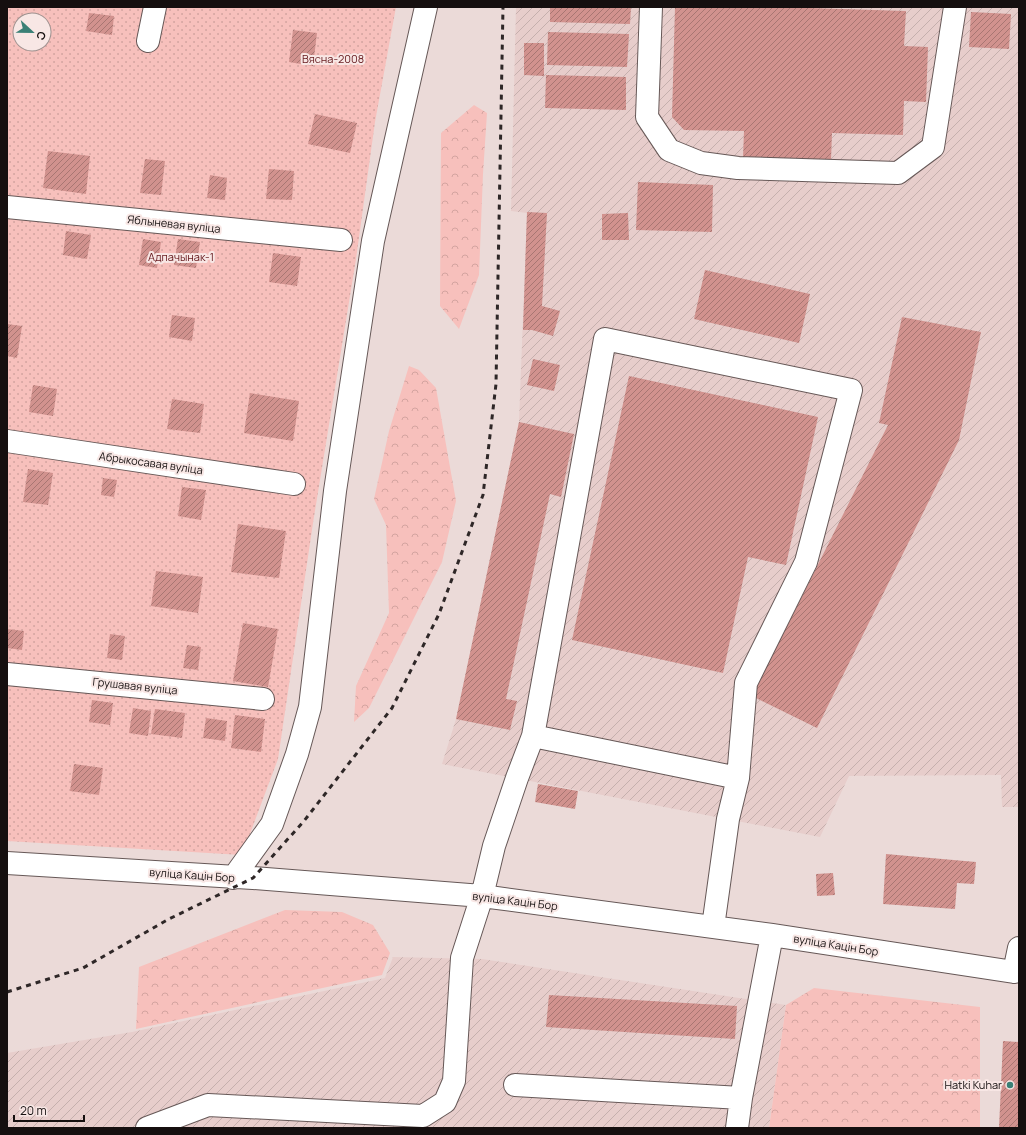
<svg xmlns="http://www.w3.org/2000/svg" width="1026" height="1135" viewBox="0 0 1026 1135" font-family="Manrope,sans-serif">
<defs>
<pattern id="industrial-furrows" width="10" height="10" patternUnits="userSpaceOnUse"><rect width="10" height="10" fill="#e7cdcb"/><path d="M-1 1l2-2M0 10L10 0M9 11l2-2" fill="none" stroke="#c5afad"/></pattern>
<pattern id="green-dots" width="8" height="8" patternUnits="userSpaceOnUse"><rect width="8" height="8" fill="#f7c0bc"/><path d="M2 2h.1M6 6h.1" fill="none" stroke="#d3a4a0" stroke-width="1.8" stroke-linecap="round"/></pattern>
<pattern id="forest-crowns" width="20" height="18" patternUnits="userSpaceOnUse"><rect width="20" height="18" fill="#f7c0bc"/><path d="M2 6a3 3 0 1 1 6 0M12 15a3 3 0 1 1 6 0" fill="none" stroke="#d3a4a0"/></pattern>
<pattern id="building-hatch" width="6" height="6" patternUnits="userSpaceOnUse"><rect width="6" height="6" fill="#d1928e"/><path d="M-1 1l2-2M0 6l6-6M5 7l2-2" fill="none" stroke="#a87672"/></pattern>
</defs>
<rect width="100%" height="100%" fill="#ebdad8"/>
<path fill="url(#industrial-furrows)" d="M516 7H1019V807H1002L1001 775 849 776 820 837 442 764 456 719 519 422 527 213 511 211Z
M393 957 482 959 786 1005 769 1128H7V1053L132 1032 385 978Z"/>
<path fill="url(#green-dots)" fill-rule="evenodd" d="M7 7H396L375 122 356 259 313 523 278 759 242 855 7 841ZM20 20H44V44H20Z"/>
<path fill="url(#forest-crowns)" d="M474 105 487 113 483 174 479 275 459 329 440 306 441 133Z
M409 366 419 370 436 388 456 501 442 562 369 708 354 722 356 686 389 613 386 525 374 499 389 431Z
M285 910 342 912 373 925 390 953 382 975 136 1029 139 967Z
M814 988 980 1007V1128H769L786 1005Z"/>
<path fill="url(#building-hatch)" d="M550 7H631L630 24 550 22Z
M675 7H810V8L906 11 904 46 928 47 926 102 904 101 903 135 832 133 831 160 743 158 744 131 684 130 672 117Z
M971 12 1011 14 1009 49 969 47Z
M89 13 114 16 112 35 86 31Z
M293 30 317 33 313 66 289 62Z
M548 32 629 34 627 67 547 65Z
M524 43H544V76L524 75Z
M546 75 626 77V110L545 108Z
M315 114 357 123 350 153 308 144Z
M48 151 90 156 86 194 43 188Z
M145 159 165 161 161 195 140 193Z
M269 169 294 171 292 200 266 199Z
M210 175 227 178 225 200 207 198Z
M638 182 713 185 712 232 636 230Z
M527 212 547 213 542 306 560 311 553 336 532 330H523Z
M628 213 629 240H602V214Z
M66 231 91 235 87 259 63 255Z
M143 239 161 242 157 268 139 265Z
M178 239 200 242 196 268 174 265Z
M273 253 301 257 297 286 269 282Z
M705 270 810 294 799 343 694 319Z
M172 315 195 318 192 341 169 337Z
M902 317 981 332 959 440 817 728 752 696 888 425 879 423Z
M7 324 22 326 17 358 7 356Z
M533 359 560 365 554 391 527 385Z
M629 376 818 417 786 565 748 557 723 673 572 640Z
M33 385 57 389 53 416 29 412Z
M250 393 299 401 293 441 244 433Z
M172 399 204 404 200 433 167 429Z
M519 422 574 434 561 497 550 494 506 699 517 701 510 730 456 719Z
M28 469 53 473 48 505 23 502Z
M103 478 117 480 114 497 101 495Z
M182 487 206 490 201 520 178 516Z
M238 524 286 531 279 578 231 572Z
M156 571 203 577 198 613 151 606Z
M243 623 278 629 268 687 233 681Z
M7 629 24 631 22 650 7 648Z
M110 634 125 636 122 660 107 658Z
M187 645 201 647 198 670 183 668Z
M92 700 113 703 110 725 89 722Z
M133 708 151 711 148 736 129 733Z
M155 709 185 713 182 738 151 734Z
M235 715 265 719 261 752 231 748Z
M206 718 227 721 225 741 203 738Z
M74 764 103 768 99 795 70 791Z
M538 784 578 791 575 809 535 802Z
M886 854 976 862 974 884 957 883 955 909 883 904Z
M833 873 835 895 817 896 816 874Z
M549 995 737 1006 735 1039 546 1027Z
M1003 1041 1019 1042V1128H999Z"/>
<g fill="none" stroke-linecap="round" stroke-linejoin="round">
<defs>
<path id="minor" d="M651 7 647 117 669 150 701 163 738 168 898 173 933 147 955 7
M148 41 155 7
M7 207 341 240
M7 441 294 484
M7 674 263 699
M7 863 253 878 482 896 772 935 1014 972 1019 971
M233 878 272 824 297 754 310 707 335 491 373 241 426 7
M713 927 728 819 738 778 746 683 806 562 851 390 605 339 533 736 738 778
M1014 972 1019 948
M515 1085 741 1098 737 1128
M741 1098 772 935
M147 1128 208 1105 423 1116 445 1102 454 1081 462 958 482 896 494 846 517 778 533 736"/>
</defs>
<use href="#minor" stroke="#665857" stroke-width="24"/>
<use href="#minor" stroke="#fff" stroke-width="22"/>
<path stroke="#2e2727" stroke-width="3" stroke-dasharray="5 5" stroke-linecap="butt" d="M7 992 83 968 169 919 253 878 304 821 392 708 439 614 483 495 496 384 503 7"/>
</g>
<circle fill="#3a8076" stroke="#f8e7e5" stroke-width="1.5" cx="1010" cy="1085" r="4"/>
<g text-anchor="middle" stroke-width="4" stroke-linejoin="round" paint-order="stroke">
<g font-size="11" fill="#64181c" stroke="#f8e7e5">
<text x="333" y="63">Вясна-2008</text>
<text x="181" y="261">Адпачынак-1</text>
</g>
<g font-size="11" fill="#150f0f" stroke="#f8e7e5">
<text transform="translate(174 224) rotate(6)" y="4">Яблыневая вуліца</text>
<text transform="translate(151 463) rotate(8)" y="4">Абрыкосавая вуліца</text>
<text transform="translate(135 686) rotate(6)" y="4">Грушавая вуліца</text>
<text transform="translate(192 875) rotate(4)" y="4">вуліца Кацін Бор</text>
<text transform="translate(515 901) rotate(7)" y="4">вуліца Кацін Бор</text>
<text transform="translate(836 945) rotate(9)" y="4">вуліца Кацін Бор</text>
</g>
<g font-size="11" fill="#150f0f" stroke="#f8e7e5" text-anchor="end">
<text x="1002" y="1089">Hatki Kuhar</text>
</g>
</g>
<rect width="1026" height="1135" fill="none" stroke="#150f0f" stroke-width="16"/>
<g transform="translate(32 32) rotate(112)"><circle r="19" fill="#f8e7e5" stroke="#9d918f"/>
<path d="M0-3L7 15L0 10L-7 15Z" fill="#3a8076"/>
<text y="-6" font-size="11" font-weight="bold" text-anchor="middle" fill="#150f0f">С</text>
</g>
<path d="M14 1115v6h70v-6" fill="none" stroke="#150f0f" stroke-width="2"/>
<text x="20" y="1115" font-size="12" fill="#150f0f" stroke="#f8e7e5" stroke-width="3" paint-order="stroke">20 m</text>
</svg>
